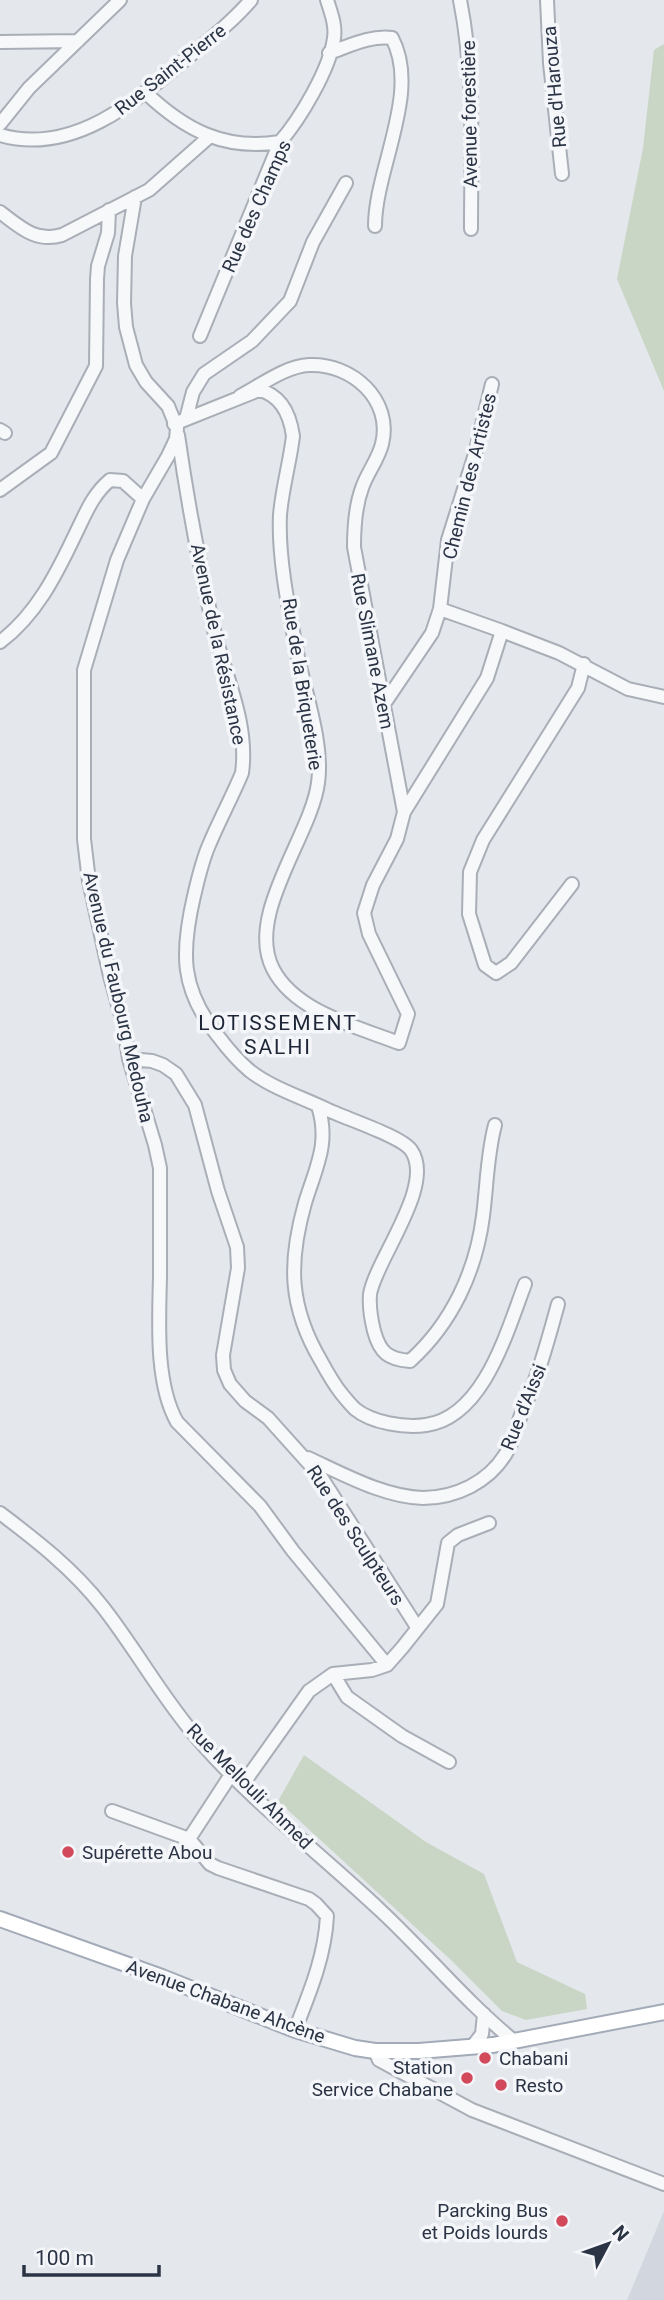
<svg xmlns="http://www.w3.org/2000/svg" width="664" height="2300" viewBox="0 0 664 2300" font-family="Roboto,sans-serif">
<rect width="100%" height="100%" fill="#e4e7ec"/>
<path fill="#d2d6de" d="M664 2211V2300H627Z"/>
<path fill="#c9d6c5" d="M664 44V391L617 279 643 148 654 50Z
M304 1755 426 1842 484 1874 517 1962 585 1994 587 2009 526 2020 502 2011 452 1961 278 1801Z"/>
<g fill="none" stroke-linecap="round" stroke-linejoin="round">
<defs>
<path id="minor" d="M460 0C475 75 471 153 471 229
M547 0 550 63 562 174
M0 42 78 41
M329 53C349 46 371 35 392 38 421 92 375 169 375 226
M146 93C185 130 225 151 280 142
M0 124 29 88 120 0
M0 135C72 156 135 102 187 58 209 40 232 22 251 0
M135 197 125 256 124 303 126 327 136 365 146 382 168 406 177 428 176 439 168 456 143 499 117 560 84 670V839L89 881 110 976 124 1026 129 1059 155 1145 160 1168C160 1205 160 1241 160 1277 159 1321 155 1383 177 1422L260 1506 293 1551 387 1665
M0 212C20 227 36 243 62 235L149 190 209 137
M200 336 280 142C300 119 330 69 334 38 336 25 331 13 327 0
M186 419 193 392 204 374 252 341 290 301 313 242 346 183
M174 424 259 390C281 395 290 415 293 436 290 462 282 489 280 515 278 556 288 606 296 647 303 688 324 741 318 783 311 836 245 915 273 969 295 1012 358 1027 399 1043L408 1014 369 934 364 913 373 885 397 839 404 812 354 547C354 527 355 507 362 488 367 473 378 460 382 444 393 400 352 363 309 365 286 366 261 385 240 396
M0 430 5 433
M178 435C187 498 199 563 213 626 224 674 249 722 242 773 232 797 219 821 209 845 202 861 198 879 194 896 181 952 180 989 218 1036 227 1048 238 1061 250 1071 272 1088 301 1097 326 1109 344 1118 401 1136 411 1150 436 1185 376 1259 370 1294 369 1307 371 1319 374 1331 380 1353 388 1359 410 1361 452 1323 476 1271 483 1216 487 1185 487 1155 495 1125
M0 490 51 453 96 366 97 279 98 266 108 233 109 210
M440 609 448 540 475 454 492 384
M502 631 559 653 628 689 664 697
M0 642C36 615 56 575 75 535 85 515 92 495 110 480L123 481 143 499
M382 707 432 633 440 609 502 631 487 678 404 812
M572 884 511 963 496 973 485 965 469 914 470 872 483 840 578 688 584 664
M129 1059 152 1061 163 1065 176 1074 195 1105 218 1191 237 1247 238 1268 223 1355 224 1370 230 1384 245 1401 268 1418 321 1477 417 1627
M318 1106C330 1143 316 1167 305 1203 288 1263 289 1307 321 1361 327 1372 333 1383 341 1393 345 1398 350 1404 355 1409 372 1423 405 1428 426 1425 484 1417 507 1331 525 1284
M308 1458C343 1474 384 1497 423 1498 456 1498 488 1482 505 1455 513 1443 516 1428 521 1415 538 1377 547 1344 558 1304
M0 1513C37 1541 73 1569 102 1606 136 1649 162 1698 198 1739 251 1801 322 1855 381 1911 426 1953 466 2002 514 2041
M333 1674 372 1670 387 1665 402 1648 437 1604 448 1543 458 1535 489 1523
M232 1773 189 1839 210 1864 218 1868 309 1899 316 1904 327 1916C325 1956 310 1992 295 2030
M243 1784 309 1691 333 1674 347 1697 402 1736 449 1762
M112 1811 189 1839
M472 2047 482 2034 484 2014
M375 2051 379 2060 472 2110 664 2184"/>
<path id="major" d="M0 1919 162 1977 295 2030 355 2048 375 2051H419L493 2045 664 2012"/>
</defs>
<use href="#minor" stroke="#a9aeb7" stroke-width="16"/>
<use href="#major" stroke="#a3abb8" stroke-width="18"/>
<use href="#minor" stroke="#f7f8fa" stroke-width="12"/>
<use href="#major" stroke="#fff" stroke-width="14"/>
</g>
<g fill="#d1495b" stroke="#f4f6f9" stroke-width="2.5">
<circle cx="68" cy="1852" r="7"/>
<circle cx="485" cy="2058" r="7"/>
<circle cx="467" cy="2078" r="7"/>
<circle cx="501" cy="2085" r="7"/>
<circle cx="562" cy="2221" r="7"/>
</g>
<g text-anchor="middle" stroke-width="7" stroke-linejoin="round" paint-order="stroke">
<g font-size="19" fill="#2b3445" stroke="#f4f6f9">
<text transform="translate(170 69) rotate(-38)" y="7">Rue Saint-Pierre</text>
<text transform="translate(554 87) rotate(-95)" y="7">Rue d'Harouza</text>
<text transform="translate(469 114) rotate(-91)" y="7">Avenue forestière</text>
<text transform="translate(256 206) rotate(-66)" y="7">Rue des Champs</text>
<text transform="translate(469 476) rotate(-76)" y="7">Chemin des Artistes</text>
<text transform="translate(219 644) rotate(78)" y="7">Avenue de la Résistance</text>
<text transform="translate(373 651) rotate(79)" y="7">Rue Slimane Azem</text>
<text transform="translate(303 684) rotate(81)" y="7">Rue de la Briqueterie</text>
<text transform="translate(119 997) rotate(77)" y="7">Avenue du Faubourg Medouha</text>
<text transform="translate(523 1407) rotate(-68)" y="7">Rue d'Aissi</text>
<text transform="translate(356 1535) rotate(57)" y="7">Rue des Sculpteurs</text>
<text transform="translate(250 1786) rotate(45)" y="7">Rue Mellouli Ahmed</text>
<text transform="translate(226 2001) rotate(20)" y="7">Avenue Chabane Ahcène</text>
</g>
<g font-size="19" fill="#2b3445" stroke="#f4f6f9" text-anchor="start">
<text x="82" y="1859">Supérette Abou</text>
<text x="499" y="2065">Chabani</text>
<text x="453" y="2074" text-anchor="end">Station<tspan x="453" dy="22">Service Chabane</tspan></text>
<text x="515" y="2092">Resto</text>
<text x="548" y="2217" text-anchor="end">Parcking Bus<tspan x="548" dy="22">et Poids lourds</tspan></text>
</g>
<g font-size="21" letter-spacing="2" fill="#1d2536" stroke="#f4f6f9">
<text x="278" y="1030">LOTISSEMENT<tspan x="278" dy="24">SALHI</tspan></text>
</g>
</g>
<g transform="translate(608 2244) rotate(49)" stroke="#f4f6f9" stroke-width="5" paint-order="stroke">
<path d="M0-5L12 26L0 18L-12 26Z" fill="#2b3445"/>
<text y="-10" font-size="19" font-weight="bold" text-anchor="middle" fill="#2b3445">N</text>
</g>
<path d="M24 2265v10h135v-10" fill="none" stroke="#2b3445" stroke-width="3.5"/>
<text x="35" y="2265" font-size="21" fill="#2b3445" stroke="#f4f6f9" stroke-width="5" paint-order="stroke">100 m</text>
</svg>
